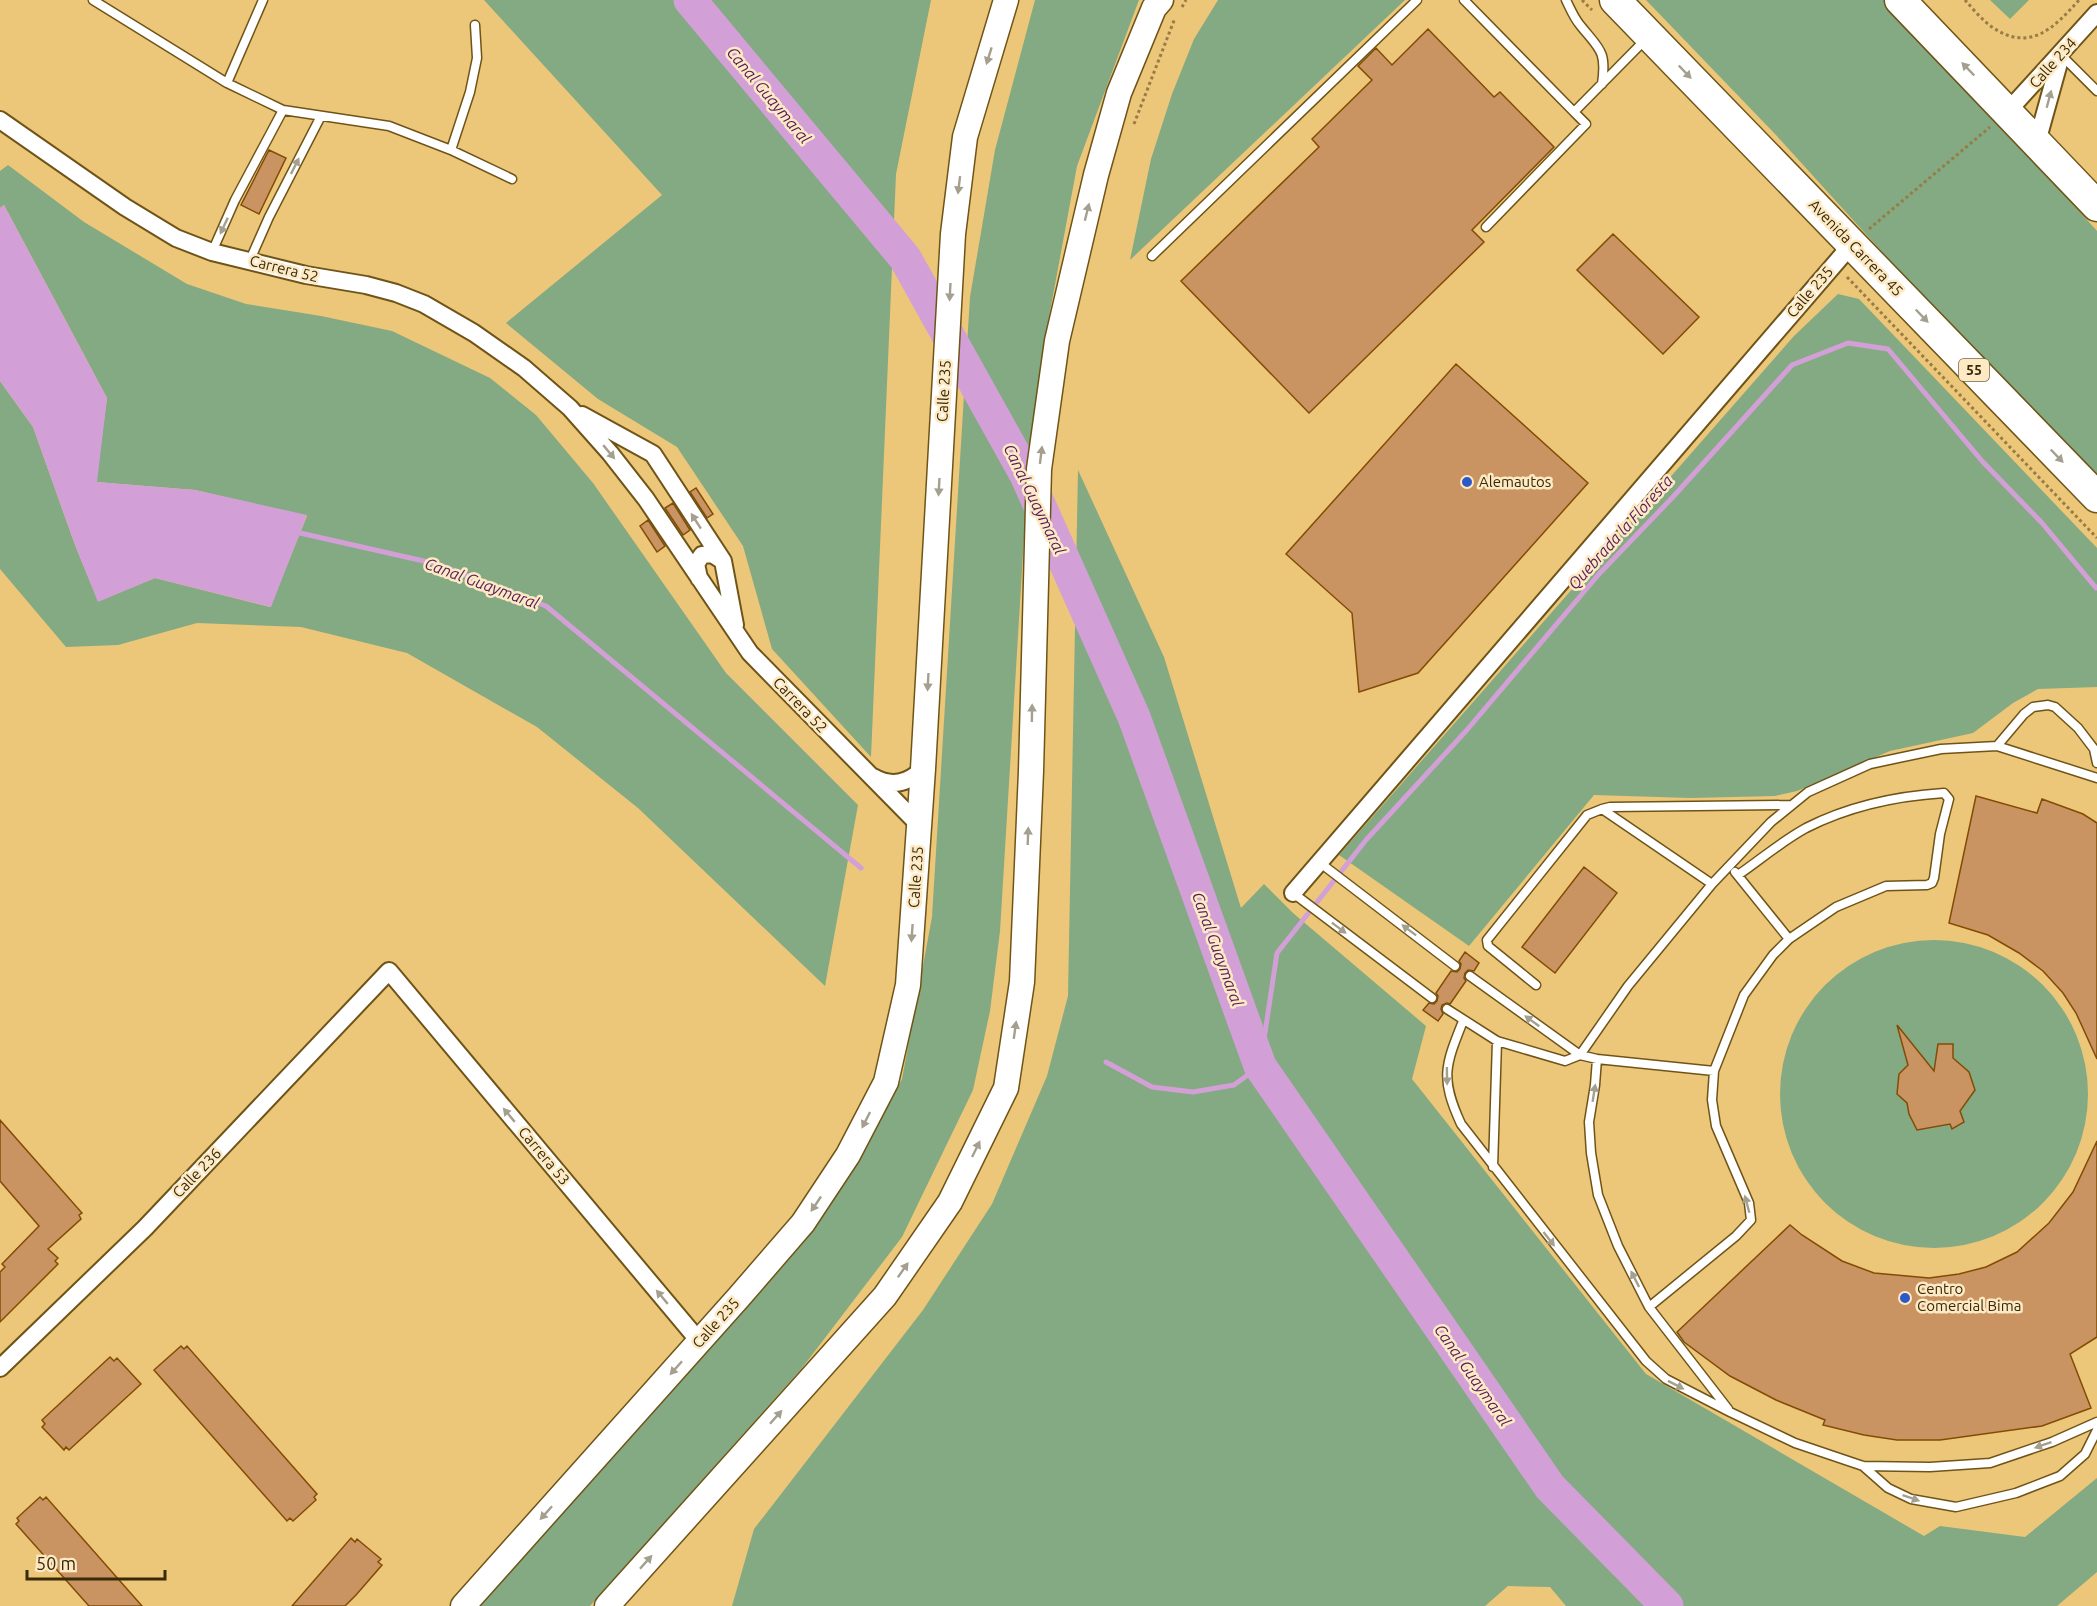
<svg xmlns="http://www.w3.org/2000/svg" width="2097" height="1606" viewBox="0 0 2097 1606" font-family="Ubuntu,sans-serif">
<rect width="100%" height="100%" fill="#ecc679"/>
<path fill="#83aa82" d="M484 0H931L896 174 871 757 772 649 743 546 677 447 598 399 506 323 662 195Z
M1035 0H1139L1077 166 1046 333 1029 455 1000 931 990 1011 973 1090 902 1237 802 1368 590 1606H480L741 1314 830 1202 902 1079 932 917 970 297 995 150Z
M1218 0H1405L1130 260 1151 159 1172 94 1194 39Z
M1646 0H1884L1964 84 2097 231V475L1951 328 1776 135Z
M1990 0H2029L2010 19Z
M8 165 84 222 187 284 246 304 321 316 392 331 490 378 536 415 593 483 726 673 858 805 825 986 638 808 537 727 407 653 301 627 197 623 118 645 66 647 0 569V381L33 427 75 545 98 601 155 578 270 607 307 516 195 490 96 482 107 398 4 205 0 208V171Z
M1838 294 1859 299 2097 548V687L2038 689 2013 703 1973 733 1890 751 1797 791 1775 796 1690 798 1594 795 1469 946 1339 855 1794 336Z
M1078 470 1164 657 1241 908 1264 884 1293 913 1426 1026 1412 1079 1646 1374 1924 1536 1940 1526 2025 1537 2097 1478V1572L2057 1606H1566L1550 1587 1508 1586 1485 1606H732L754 1529 923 1310 992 1204 1047 1076 1068 996Z
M1780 1094a154 154 0 1 1 308 0a154 154 0 1 1-308 0Z"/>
<path fill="#d2a0d6" d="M4 205 107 398 97 482 195 490 307 515 271 607 155 578 98 602 75 545 33 427 0 381V208Z"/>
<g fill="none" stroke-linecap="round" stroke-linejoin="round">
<path stroke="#d2a0d6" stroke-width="5" d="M300 533 437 564 546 606 861 868
M1106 1062 1152 1087 1193 1092 1234 1085 1260 1066 1277 953 1366 840 1466 731 1599 574 1672 498 1792 365 1848 343 1888 349 1982 461 2042 523 2096 588 2097 587"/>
<path stroke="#d2a0d6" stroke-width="33" d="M690 0 905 258 1026 475 1134 717 1260 1066 1550 1487 1667 1606"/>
</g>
<path fill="#c99462" stroke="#834c04" stroke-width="1.5" d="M1428 29 1494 97 1500 92 1554 147 1472 230 1484 242 1309 413 1181 281 1319 147 1312 139 1372 80 1358 66 1376 48 1392 65Z
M269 150 286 158 259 214 241 205Z
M1613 234 1699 317 1663 354 1577 270Z
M1456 364 1588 483 1418 673 1359 692 1352 613 1286 554Z
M696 488 713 514 707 518 690 492Z
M673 503 690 530 683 535 665 508Z
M648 520 665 546 657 552 640 526Z
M1976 796 2037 813 2042 799 2083 814 2097 823V1059L2076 1013 2063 993 2043 971 2019 953 1988 935 1949 923Z
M1584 867 1617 893 1555 973 1522 947Z
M1465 952 1479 963 1474 971 1468 970 1465 973 1464 978 1466 981 1450 1004 1447 1003 1442 1005 1441 1009 1443 1014 1438 1021 1423 1010 1429 1003 1434 1004 1437 1001 1438 996 1436 993 1451 971 1457 972 1460 969 1461 964 1459 961Z
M1897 1025 1934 1071 1938 1044H1953V1058L1969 1072 1975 1090 1960 1111 1964 1122 1952 1129 1950 1124 1917 1130 1909 1114 1907 1103 1897 1094 1899 1074 1908 1065Z
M0 1120 82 1213 79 1215 81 1219 48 1249 58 1258 55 1261 58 1264 0 1322V1272L5 1267 2 1264 39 1226 0 1181Z
M2097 1141V1337L2070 1354 2091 1408 2042 1426 1940 1440H1897L1864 1435 1823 1425 1825 1420 1776 1400 1730 1376 1684 1342 1677 1332 1790 1225 1802 1235 1842 1261 1874 1273 1929 1278 1959 1274 1986 1267 2017 1252 2049 1223 2073 1192Z
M181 1346 184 1349 187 1346 317 1494 314 1497 316 1500 293 1521 290 1518 287 1521 154 1370Z
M110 1357 114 1361 117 1358 141 1384 69 1450 66 1447 64 1450 42 1427 45 1424 42 1420Z
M40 1497 43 1500 46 1497 142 1606H89L16 1524 19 1521 17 1518Z
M351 1538 355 1542 357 1539 381 1559 378 1562 382 1565 356 1595 345 1606H292Z"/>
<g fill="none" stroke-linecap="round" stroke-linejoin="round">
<defs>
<path id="lane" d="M93 0 227 83 283 110 389 126 451 150 512 179
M1464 0 1574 112
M1566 0C1570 8 1574 18 1580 25 1599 49 1607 50 1602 84
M2061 55 2097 91
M227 83 263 0
M451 150 470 92 477 58 475 25
M1486 227 1586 124 1574 112 1645 40
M212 252 235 200 283 110
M1152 256 1417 0
M250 260 269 217 321 116
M1997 746 2024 714 2033 707 2048 705 2055 707 2078 728 2094 749 2097 763
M1602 809 1610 807 1791 805
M1319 862 1455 966
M1735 872 1789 939
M1293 893 1432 998
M1470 976 1580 1055 1597 1059 1714 1071
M1536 985 1488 946 1487 940 1587 815 1602 809 1712 884
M1447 1009 1497 1041 1565 1061 1580 1055 1628 986 1712 884 1771 822 1808 792 1870 764 1941 749 1997 746 2097 778
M1463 1021C1445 1066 1440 1078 1461 1124L1646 1361 1666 1379 1730 1412 1795 1443 1863 1466 1930 1467 1990 1463 2052 1442 2097 1422
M1597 1059 1595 1085 1589 1122 1591 1153 1598 1195 1618 1246 1649 1307 1728 1409
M1493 1167 1497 1041
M1649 1307 1736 1236 1751 1220 1749 1203 1716 1126 1712 1100 1714 1071 1744 995 1773 955 1789 939 1836 907 1886 886 1927 885 1932 883 1934 878 1940 834 1949 799 1944 793C1897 796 1849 806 1806 828 1782 841 1760 860 1738 875
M1863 1466 1888 1488 1911 1499 1956 1507 2016 1493 2060 1476 2085 1454 2097 1430"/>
<path id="street" d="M2008 111 2097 13
M0 120 125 207 176 238 212 252 306 275 366 285 396 293 424 304 474 333 524 368 570 408 610 453 646 499 750 653 920 826
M2037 142 2060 59
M582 415 653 454 723 561 735 625
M699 578 696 564 702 555 712 554 723 561
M873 777C892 788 908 783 923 769
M1293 893 1852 244
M0 1368 145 1228 389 971 699 1341"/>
<path id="secondary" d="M463 1606 739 1297 803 1223 848 1155 886 1082 908 985 923 769 953 234 965 137 1006 0
M607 1606 885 1296 950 1202 1006 1088 1022 982 1031 771 1039 469 1057 341 1096 175 1119 93 1154 8 1161 0"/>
<path id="highway" d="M1615 0 2097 497
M1900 0 2097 206"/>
</defs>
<use href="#lane" stroke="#6f5417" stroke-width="11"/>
<use href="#street" stroke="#6f5417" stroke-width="20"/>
<use href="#secondary" stroke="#6f5417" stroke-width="27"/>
<use href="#highway" stroke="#6f5417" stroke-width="33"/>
<path stroke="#977c43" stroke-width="3" stroke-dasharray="3 3" stroke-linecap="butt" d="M1582 0 1592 10
M1965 0C1973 9 1982 20 1992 27 2030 53 2054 28 2079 0
M1182 7 1186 0
M1134 124 1175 18
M1869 229 1990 127
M1847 277 2097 538"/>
<use href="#lane" stroke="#fff" stroke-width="8"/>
<use href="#street" stroke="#fff" stroke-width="16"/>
<use href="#secondary" stroke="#fff" stroke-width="24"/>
<use href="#highway" stroke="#fff" stroke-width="30"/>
</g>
<defs><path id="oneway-solid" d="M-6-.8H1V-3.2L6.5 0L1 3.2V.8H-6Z" transform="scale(1.5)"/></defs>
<g fill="#a59f8f">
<use href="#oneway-solid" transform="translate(989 56) rotate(107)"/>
<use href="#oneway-solid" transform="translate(1968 69) rotate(-134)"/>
<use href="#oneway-solid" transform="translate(1685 72) rotate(46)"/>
<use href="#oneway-solid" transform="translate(2049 99) rotate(-75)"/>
<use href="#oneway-solid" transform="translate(295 166) rotate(-63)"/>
<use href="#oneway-solid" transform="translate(959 185) rotate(97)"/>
<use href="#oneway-solid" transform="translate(1087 212) rotate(-76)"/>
<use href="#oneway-solid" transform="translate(224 226) rotate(115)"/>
<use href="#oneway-solid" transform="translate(950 292) rotate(93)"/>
<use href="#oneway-solid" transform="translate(1922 316) rotate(46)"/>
<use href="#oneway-solid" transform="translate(609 452) rotate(50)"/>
<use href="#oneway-solid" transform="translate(1041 455) rotate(-83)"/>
<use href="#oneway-solid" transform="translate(2057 456) rotate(46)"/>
<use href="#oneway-solid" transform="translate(939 487) rotate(93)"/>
<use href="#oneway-solid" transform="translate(696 521) rotate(-123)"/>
<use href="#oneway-solid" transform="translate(928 682) rotate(93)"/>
<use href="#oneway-solid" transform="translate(1032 713) rotate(-89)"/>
<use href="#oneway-solid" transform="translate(1028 836) rotate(-88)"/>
<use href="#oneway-solid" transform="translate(1339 928) rotate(37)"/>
<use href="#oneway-solid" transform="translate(1409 930) rotate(-143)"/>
<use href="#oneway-solid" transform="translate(912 933) rotate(94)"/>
<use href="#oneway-solid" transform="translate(1532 1021) rotate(-144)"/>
<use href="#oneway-solid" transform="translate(1015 1030) rotate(-82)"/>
<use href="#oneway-solid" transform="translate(1447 1076) rotate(89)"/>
<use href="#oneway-solid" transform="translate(1594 1093) rotate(-81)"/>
<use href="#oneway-solid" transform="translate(509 1115) rotate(-130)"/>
<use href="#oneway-solid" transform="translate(866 1120) rotate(117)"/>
<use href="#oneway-solid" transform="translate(976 1149) rotate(-64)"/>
<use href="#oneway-solid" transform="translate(816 1204) rotate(124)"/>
<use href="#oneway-solid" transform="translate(1747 1204) rotate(-105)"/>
<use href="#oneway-solid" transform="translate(1549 1239) rotate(52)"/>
<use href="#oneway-solid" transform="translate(903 1270) rotate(-55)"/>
<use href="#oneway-solid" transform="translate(1635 1279) rotate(-117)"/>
<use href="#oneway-solid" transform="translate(662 1297) rotate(-130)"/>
<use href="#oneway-solid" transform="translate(676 1368) rotate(132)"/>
<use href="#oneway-solid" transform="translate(1676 1385) rotate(27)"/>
<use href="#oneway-solid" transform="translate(776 1417) rotate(-48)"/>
<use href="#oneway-solid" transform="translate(2043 1445) rotate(161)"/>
<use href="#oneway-solid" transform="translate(1911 1498) rotate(19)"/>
<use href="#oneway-solid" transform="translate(546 1513) rotate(132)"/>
<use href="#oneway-solid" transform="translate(646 1562) rotate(-48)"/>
</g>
<g fill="#2b59c7" stroke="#fdeac5" stroke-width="2">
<circle cx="1467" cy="482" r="6"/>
<circle cx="1905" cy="1298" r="6"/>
</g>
<g text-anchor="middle" stroke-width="5" stroke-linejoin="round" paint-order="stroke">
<rect fill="#fdeac5" stroke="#736340" stroke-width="1.5" x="1959" y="359" width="30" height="22" rx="4.5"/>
<g font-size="14" font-weight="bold" fill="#382907">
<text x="1974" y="375">55</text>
</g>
<g font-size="15" fill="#382907" stroke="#fdeac5">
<text transform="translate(2053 63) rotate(-48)" y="5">Calle 234</text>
<text transform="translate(1856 248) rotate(46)" y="5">Avenida Carrera 45</text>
<text transform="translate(284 269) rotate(14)" y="5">Carrera 52</text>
<text transform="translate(1810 292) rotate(-49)" y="5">Calle 235</text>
<text transform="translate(944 391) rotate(-87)" y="5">Calle 235</text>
<text transform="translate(800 705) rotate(46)" y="5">Carrera 52</text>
<text transform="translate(916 877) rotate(-86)" y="5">Calle 235</text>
<text transform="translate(544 1156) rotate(50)" y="5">Carrera 53</text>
<text transform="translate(197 1173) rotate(-46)" y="5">Calle 236</text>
<text transform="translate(716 1323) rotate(-48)" y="5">Calle 235</text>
</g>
<g font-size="15" fill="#382907" stroke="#fdeac5" text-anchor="start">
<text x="1479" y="487">Alemautos</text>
<text x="1917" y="1294">Centro<tspan x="1917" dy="17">Comercial Bima</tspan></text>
</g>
<g font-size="16" font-style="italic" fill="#541a5a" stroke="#fdeac5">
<text transform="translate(769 95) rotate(50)" y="6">Canal Guaymaral</text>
<text transform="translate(1035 499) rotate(64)" y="6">Canal Guaymaral</text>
<text transform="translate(1620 532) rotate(-48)" y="6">Quebrada la Floresta</text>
<text transform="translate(482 583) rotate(20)" y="6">Canal Guaymaral</text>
<text transform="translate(1218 949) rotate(70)" y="6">Canal Guaymaral</text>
<text transform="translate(1473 1375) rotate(55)" y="6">Canal Guaymaral</text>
</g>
</g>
<path d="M27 1570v9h138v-9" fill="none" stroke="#382907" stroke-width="3"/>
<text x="36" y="1570" font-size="18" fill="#382907" stroke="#fdeac5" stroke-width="4.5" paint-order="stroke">50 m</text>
</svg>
